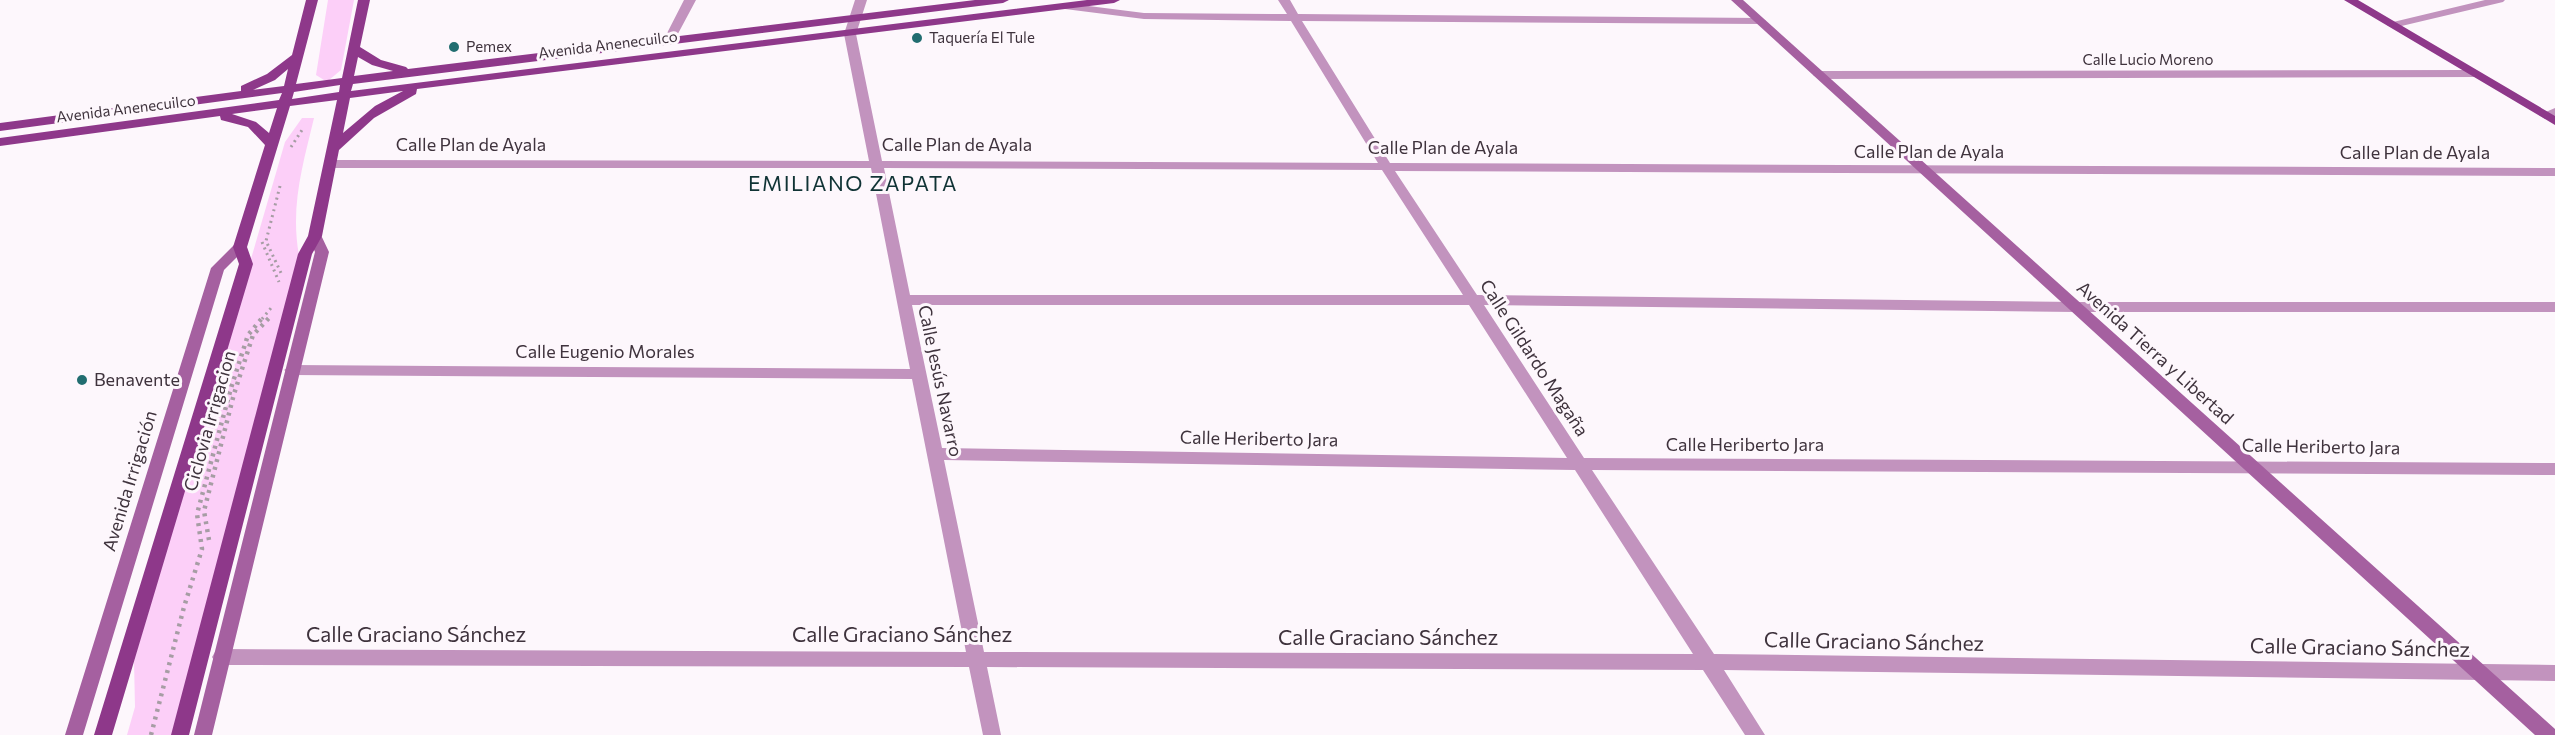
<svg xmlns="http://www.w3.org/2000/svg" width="2555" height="735" viewBox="0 0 2555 735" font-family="Commissioner,sans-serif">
<rect width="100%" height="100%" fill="#fdf7fc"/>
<path fill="#fccff8" d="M328 0H354L341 70 329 80H324L316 75Z
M302 118H314C303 164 290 207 299 255L174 735H127L135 707 134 661 285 142Z"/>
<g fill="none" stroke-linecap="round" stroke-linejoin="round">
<path stroke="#a69da4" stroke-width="3" stroke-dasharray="2 4" stroke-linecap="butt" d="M291 147 302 130
M280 186 266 241 281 273
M262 242 279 282
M262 319 271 308"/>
<path stroke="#a69da4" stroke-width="4.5" stroke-dasharray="3 5" stroke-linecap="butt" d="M209 540 204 511 234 394 253 335 269 318
M151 735 184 607 202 549 197 514 231 388 248 335 263 317"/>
<path fill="#c293be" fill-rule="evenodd" d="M684 0H696L673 43H665L663 41Z
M855 0H867L856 34 882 161 1378 163 1291 21 1144 19 1065 9 1059 6 1065 3 1144 13 1287 14 1278 0H1290L1298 14 1760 18 1766 21 1760 24 1302 21 1390 163 2555 168V176L1395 171 1477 295 2075 302H2555V312H2075L1484 305 1584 458 2555 463V475L1592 470 1714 654 2555 665V681L1724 670 1765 735H1745L1703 670 987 667 1001 735H983L969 667 221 665 215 662 212 657 215 652 221 649 966 652 912 379 292 375 284 370 292 365 910 369 871 168H331L325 164 331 160 869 161 844 34ZM884 168 1382 170 1463 295H910ZM912 305H1469L1567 458 942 448ZM944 460 1575 470 1693 654 984 652Z
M2485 0H2505L2503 2 2393 28 2387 25 2389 23Z
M2476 70 2482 74 2480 77 1819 79 1813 75 1819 71Z
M2555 108V116L2545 119 2539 115Z"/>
<path fill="#a560a0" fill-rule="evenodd" d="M1731 0H1743L2555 729V735H2535Z
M315 232 320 233 329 252 212 735H194L315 252 308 236Z
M240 243 247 247 224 270 83 735H65L211 268 235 244Z"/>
<path fill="#8e388a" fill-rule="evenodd" d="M306 0H318L296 84 342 78 358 0H370L360 47 381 60 406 67 408 69 975 0H1009L1003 3 353 84 351 91 1087 0H1120L1114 3 417 89 416 94 374 118 339 150 322 236 312 254 189 735H171L298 254 308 236 337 100 290 106 247 247 253 264 112 735H94L239 264 233 247 265 145 248 127 221 120 220 116 0 146V138L279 100 282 93 0 131V123L241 91V86L267 74 292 55ZM358 57 372 65 393 71 354 76ZM288 69 284 86 253 90 275 80ZM340 85 339 92 292 99 294 92ZM403 91 375 106 343 133 350 98ZM277 108 269 133 256 122 232 114Z
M2344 0H2358L2555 116V125Z"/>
</g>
<g fill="#216d70" stroke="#fdf7fc" stroke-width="2">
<circle cx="917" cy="38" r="6"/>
<circle cx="454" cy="47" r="6"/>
<circle cx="82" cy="380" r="6"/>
</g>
<g text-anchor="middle" stroke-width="6" stroke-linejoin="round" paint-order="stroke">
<g font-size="15" fill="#3f333d" stroke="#fdf7fc" text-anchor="start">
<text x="929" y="43">Taquería El Tule</text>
<text x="466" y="52">Pemex</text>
</g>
<g font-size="15" fill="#3f333d" stroke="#fdf7fc">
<text transform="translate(608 45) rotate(-7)" y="5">Avenida Anenecuilco</text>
<text x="2148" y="65">Calle Lucio Moreno</text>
<text transform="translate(126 109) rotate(-7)" y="5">Avenida Anenecuilco</text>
</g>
<g font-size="18" fill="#3f333d" stroke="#fdf7fc">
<text x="471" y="151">Calle Plan de Ayala</text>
<text x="957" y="151">Calle Plan de Ayala</text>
<text x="1443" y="154">Calle Plan de Ayala</text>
<text x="1929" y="158">Calle Plan de Ayala</text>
<text x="2415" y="159">Calle Plan de Ayala</text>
<text x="605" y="358">Calle Eugenio Morales</text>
<text transform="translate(2155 353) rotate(42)" y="6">Avenida Tierra y Libertad</text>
<text transform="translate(1534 358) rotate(57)" y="6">Calle Gildardo Magaña</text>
<text transform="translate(940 381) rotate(78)" y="6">Calle Jesús Navarro</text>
<text transform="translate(210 421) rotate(-74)" y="6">Ciclovia Irrigacion</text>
<text transform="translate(1259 439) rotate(1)" y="6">Calle Heriberto Jara</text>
<text x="1745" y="451">Calle Heriberto Jara</text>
<text transform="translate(2321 447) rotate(1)" y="6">Calle Heriberto Jara</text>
<text transform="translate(130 481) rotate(-73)" y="6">Avenida Irrigación</text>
</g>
<g font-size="18" fill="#3f333d" stroke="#fdf7fc" text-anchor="start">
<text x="94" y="386">Benavente</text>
</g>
<g font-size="21" letter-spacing="1.5" fill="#103335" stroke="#fdf7fc">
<text x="853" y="191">EMILIANO ZAPATA</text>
</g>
<g font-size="21" fill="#3f333d" stroke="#fdf7fc">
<text x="416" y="642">Calle Graciano Sánchez</text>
<text x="902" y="642">Calle Graciano Sánchez</text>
<text x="1388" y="645">Calle Graciano Sánchez</text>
<text transform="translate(1874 642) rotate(1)" y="7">Calle Graciano Sánchez</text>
<text transform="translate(2360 648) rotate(1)" y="7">Calle Graciano Sánchez</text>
</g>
</g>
</svg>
